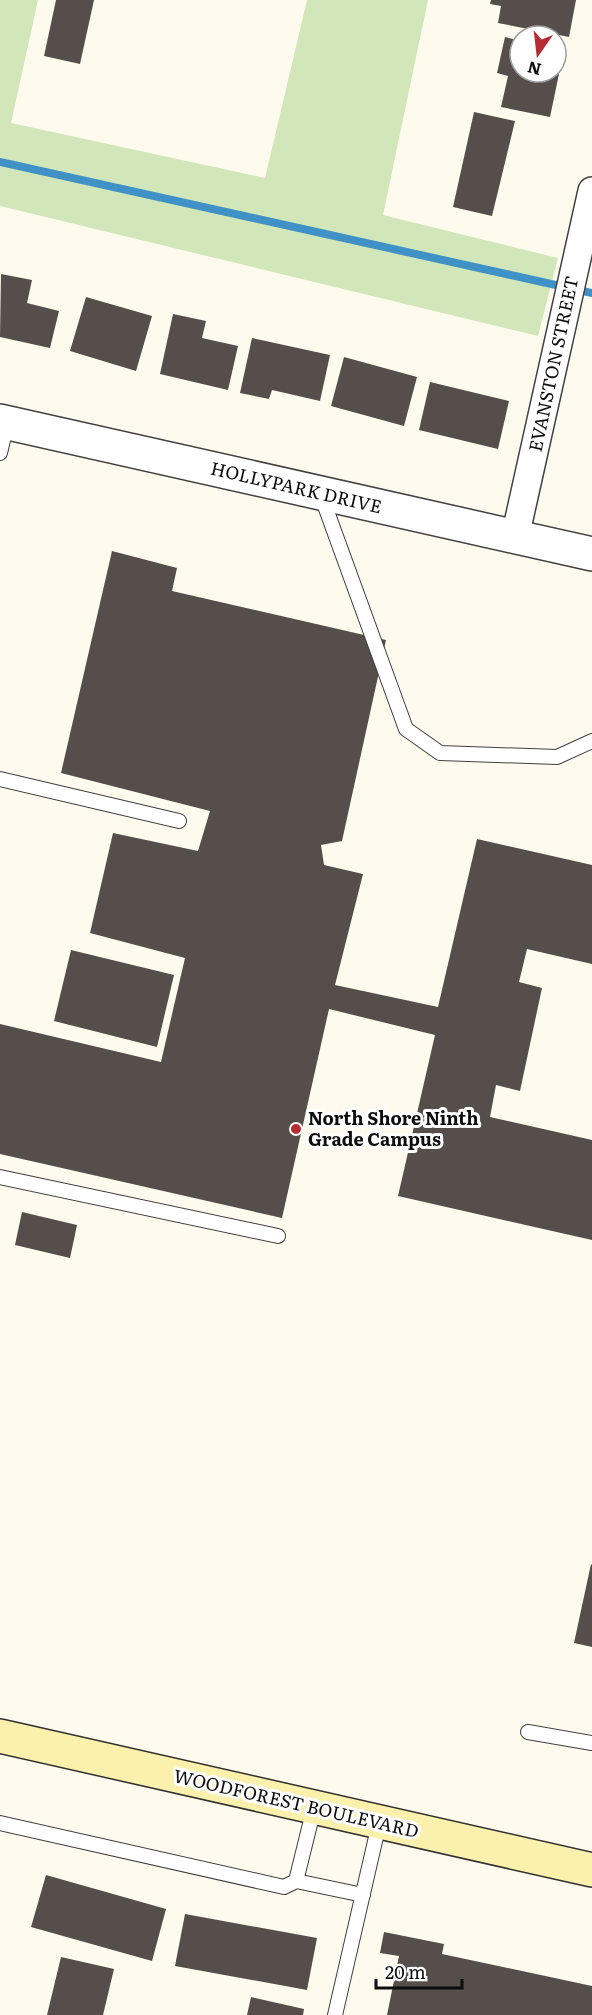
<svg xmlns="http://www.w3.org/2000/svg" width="592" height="2015" viewBox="0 0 592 2015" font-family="Literata,serif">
<rect width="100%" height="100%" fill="#fefbee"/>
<path fill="#d1e7b9" d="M0 0H38L11 123 265 178 307 0H428L383 215 558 258 538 336 0 206Z"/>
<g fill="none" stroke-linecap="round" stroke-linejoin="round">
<path stroke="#4092c6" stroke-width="8" d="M0 162 592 293"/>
</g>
<path fill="#554e4a" d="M56 0H94L80 64 44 56Z
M491 0H576L569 37 498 23 501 6 490 4Z
M505 37 520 41V72H556V49L564 50 550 117 501 107 508 76 497 73Z
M474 112 515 121 492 216 453 207Z
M1 274 32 280 27 303 59 311 50 348 0 337Z
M86 297 152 316 136 371 70 351Z
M173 314 206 321 202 338 238 346 228 390 160 374Z
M252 338 330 355 320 401 272 390 269 399 240 393Z
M344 357 417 377 404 426 331 406Z
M430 382 509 401 498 449 419 430Z
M112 551 177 568 172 591 386 640 342 841 321 845 324 865 363 874 335 985 438 1007 477 839 592 865V964L527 949 519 982 542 988 520 1091 496 1085 490 1117 592 1140V1240L398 1196 435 1035 329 1009 282 1218 0 1154V1024L161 1062 185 958 90 933 113 833 198 851 210 811 61 773Z
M71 950 174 975 157 1047 54 1021Z
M22 1212 77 1225 70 1258 15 1245Z
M591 1564 592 1565V1647L574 1643Z
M46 1875 166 1909 152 1961 31 1927Z
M185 1914 317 1938 307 1990 175 1966Z
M384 1932 444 1944 442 1954 592 1986V2015H387L399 1956 380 1953Z
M61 1957 114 1969 103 2015H47Z
M251 1997 304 2009 303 2015H247Z"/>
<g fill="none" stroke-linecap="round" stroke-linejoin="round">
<defs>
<path id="service" d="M0 453 7 423
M321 495 406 729 440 753 557 757 592 741
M0 779 179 821
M0 1177 278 1236
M528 1732 592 1743
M0 1823 284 1887 296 1881 314 1808
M296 1881 363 1895
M335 2015 379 1824"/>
<path id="minor" d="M515 537 592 191"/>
<path id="tertiary" d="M0 421 592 554"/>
<path id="secondary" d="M0 1736 592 1870"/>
</defs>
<use href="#service" stroke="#404040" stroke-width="16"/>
<use href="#minor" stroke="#404040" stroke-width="30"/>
<use href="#tertiary" stroke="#404040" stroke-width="36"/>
<use href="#secondary" stroke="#2f2f2f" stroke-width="36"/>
<use href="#service" stroke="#fff" stroke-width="14"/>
<use href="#minor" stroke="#fff" stroke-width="27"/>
<use href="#tertiary" stroke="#fff" stroke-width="33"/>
<use href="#secondary" stroke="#fbf1ac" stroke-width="33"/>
</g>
<circle fill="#b62c34" stroke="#fff" stroke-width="2" cx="296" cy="1129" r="6"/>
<g text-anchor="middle" stroke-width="6" stroke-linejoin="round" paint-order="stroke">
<g font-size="18" fill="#0d0d0d" stroke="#fff">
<text transform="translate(554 364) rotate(-78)" y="6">EVANSTON STREET</text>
<text transform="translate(296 488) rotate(13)" y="6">HOLLYPARK DRIVE</text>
<text transform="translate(296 1804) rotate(13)" y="6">WOODFOREST BOULEVARD</text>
</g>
<g font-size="18" font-weight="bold" fill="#0d0d0d" stroke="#fff" text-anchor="start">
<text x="308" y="1125">North Shore Ninth<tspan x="308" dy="21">Grade Campus</tspan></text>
</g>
</g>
<g transform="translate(538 54) rotate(194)"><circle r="28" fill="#ffffff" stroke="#9e9e9e" stroke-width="1.5"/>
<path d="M0-4.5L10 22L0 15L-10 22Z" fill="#b62c34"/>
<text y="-9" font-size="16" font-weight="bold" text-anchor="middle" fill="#0d0d0d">N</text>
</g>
<path d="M376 1979v9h86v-9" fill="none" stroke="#0d0d0d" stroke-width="3"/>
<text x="385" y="1979" font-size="18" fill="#0d0d0d" stroke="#ffffff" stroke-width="4.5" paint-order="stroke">20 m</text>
</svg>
